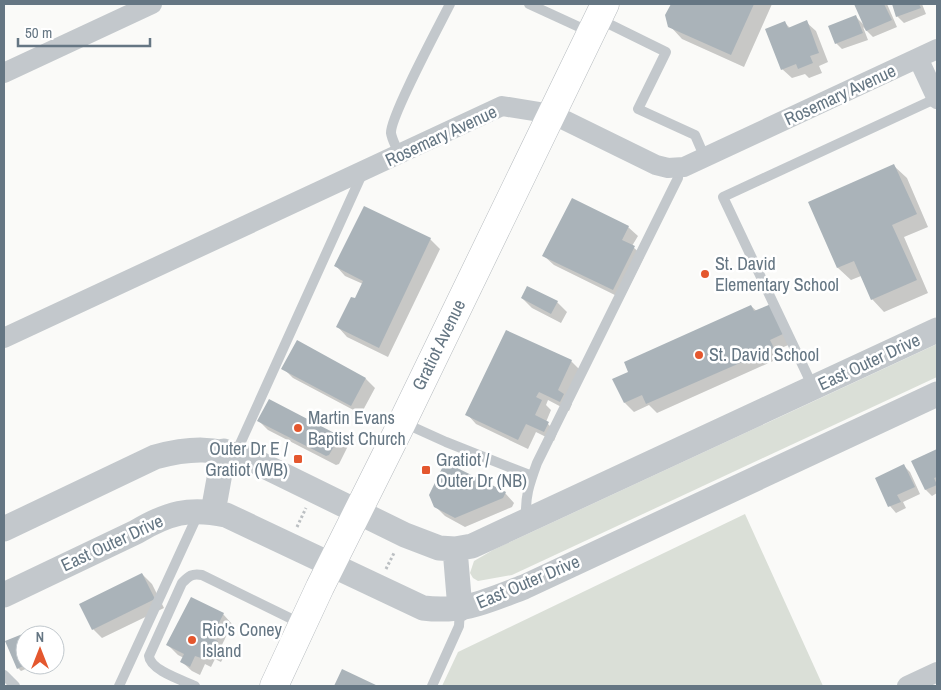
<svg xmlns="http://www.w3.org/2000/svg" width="941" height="690" viewBox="0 0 941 690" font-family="'Archivo Narrow',sans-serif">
<rect width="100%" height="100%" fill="#fafaf8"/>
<path fill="#dadfd7" d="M937 344V377L512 575 478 581 473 578 470 573 474 561 493 550Z
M745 514 823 686H442L458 652Z"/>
<path fill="#0003" d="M672 4H772L744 67 682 39 670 26 667 15Z
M856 4H887L897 27 873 37 863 27 868 40 842 49 836 43 856 17 865 26Z
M893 4H922L926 14 904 23 897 16Z
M806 22 816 31 828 62 819 66 822 73 809 78 805 74 792 78 782 69 785 23 790 28Z
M894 166 907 178 928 227 904 237 928 293 884 312 872 299 861 276 851 280 838 268 810 203Z
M628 227 638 236 632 246 644 257 623 299 554 265 544 256Z
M430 239 440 249 388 357 347 337 338 327 356 300 363 284 345 276 336 266Z
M528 287 557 302 567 312 561 323 532 308 522 298Z
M751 306 793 343 779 349 782 357 657 413 649 405 634 412 625 403 630 372Z
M571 361 581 371 567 399 572 404 569 411 548 400 546 405 551 410 546 422 557 433 554 441 536 432 528 449 476 424 467 414Z
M283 368 366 379 375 388 361 414 293 378Z
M259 421 339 437 348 446 339 464 336 465 268 430Z
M937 450V493L932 496 926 490 913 461Z
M904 466 910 472 920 494 903 502 906 508 896 513 890 506 877 478Z
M505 493 514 503 512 507 465 527 445 516 435 506Z
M142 574 152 584 164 608 102 638 93 629Z
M223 614 232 624 221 647 226 652 221 662 215 659 211 667 205 664 200 675 192 671 182 662 184 658 178 655 168 645Z
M25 634V665H35L21 671 18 668 7 642Z"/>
<path fill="#aab3b9" d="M671 4H754L731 55 668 27 665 15Z
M854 4H884L892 20 866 31Z
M892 4H919L921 8 896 17Z
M856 15 863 33 835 44 828 26Z
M807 20 819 53 810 56 813 63 798 69 796 64 781 70 765 29 785 21 788 28Z
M894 164 917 214 892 225 917 280 871 300 854 261 837 268 808 202Z
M572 198 629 226 622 240 635 246 613 290 542 256Z
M364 206 431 238 379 348 336 327 351 297 355 298 363 281 334 266Z
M527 286 558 301 551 314 521 298Z
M771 304 785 333 770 340 774 348 646 404 642 395 624 403 612 379 628 372 624 362 751 305 754 311Z
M506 330 572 360 558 390 564 394 560 402 539 392 536 397 542 400 535 415 549 422 544 432 526 424 518 440 465 415Z
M297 340 366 378 351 406 281 369Z
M269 399 340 436 329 455 326 456 257 421Z
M937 449V477L934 478 937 485 925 490 911 461Z
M445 462 506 492 503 498 455 518 434 507 429 495Z
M904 464 915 487 897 495 901 502 888 507 875 478Z
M142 573 155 599 92 630 79 604Z
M191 597 224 613 211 638 218 641 212 654 205 650 201 658 195 656 190 667 180 662 184 654 166 645Z
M25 633V665L17 669 5 641Z
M342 669 378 686H334Z"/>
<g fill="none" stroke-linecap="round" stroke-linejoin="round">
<defs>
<path id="primary" d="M274 686 320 587 398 431 605 4"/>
</defs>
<use href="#primary" stroke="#b5babe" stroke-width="29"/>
<path stroke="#bbbfc2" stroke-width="3" stroke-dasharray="2.5 2.5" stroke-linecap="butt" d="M297 527 306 508
M386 569 394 553"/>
<path stroke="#c3c8cc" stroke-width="10" d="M529 4 590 32
M599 19 666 52 638 109 695 135 705 158
M399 155C397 148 392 140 391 133 390 117 440 24 450 4
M813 387 723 197 937 98
M404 423 446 442 532 476
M235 455 363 172
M526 519C525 496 529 485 537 463L673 188 678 178V167
M4 675 15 686
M119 686 199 512
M195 686C182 680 150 670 149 656L182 583C189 576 192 573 202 575L302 624
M432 686 459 626 460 609"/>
<path stroke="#c3c8cc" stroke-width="20" d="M918 58 937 99
M4 73 152 4
M4 338 502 106 552 114 656 165 668 168 684 167 937 49
M907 686 937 672"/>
<path stroke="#c3c8cc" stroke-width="25" d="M213 512 224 451
M4 529 155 457C193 447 213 448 250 459L405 535 439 548 455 549 472 546 937 330
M455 549 460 609
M4 595 136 532C168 513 189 507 226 515L423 608C464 613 487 601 524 587L937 394"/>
<use href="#primary" stroke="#fff" stroke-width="28"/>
</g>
<g fill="#e4572e" stroke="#fff" stroke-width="2">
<circle cx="705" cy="274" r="5"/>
<circle cx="699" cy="355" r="5"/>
<circle cx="298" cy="428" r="5"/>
<rect x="293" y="454" width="10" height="10" rx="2.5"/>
<rect x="421" y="465" width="10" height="10" rx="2.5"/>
<circle cx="192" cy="640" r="5"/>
</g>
<g text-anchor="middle" stroke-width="5" stroke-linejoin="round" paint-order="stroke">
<g font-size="18" fill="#657683" stroke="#fff">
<text transform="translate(840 95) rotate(-25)" y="6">Rosemary Avenue</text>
<text transform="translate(441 136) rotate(-25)" y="6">Rosemary Avenue</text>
<text transform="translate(439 345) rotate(-64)" y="6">Gratiot Avenue</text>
<text transform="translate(869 362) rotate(-25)" y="6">East Outer Drive</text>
<text transform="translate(112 543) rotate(-25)" y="6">East Outer Drive</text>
<text transform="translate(528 582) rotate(-23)" y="6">East Outer Drive</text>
</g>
<g font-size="18" fill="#657683" stroke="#fff" text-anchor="start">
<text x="715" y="270">St. David<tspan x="715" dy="21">Elementary School</tspan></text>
<text x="709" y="361">St. David School</text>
<text x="308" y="424">Martin Evans<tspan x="308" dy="21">Baptist Church</tspan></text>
<text x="288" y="455" text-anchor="end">Outer Dr E /<tspan x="288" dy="21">Gratiot (WB)</tspan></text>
<text x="436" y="466">Gratiot /<tspan x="436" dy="21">Outer Dr (NB)</tspan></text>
<text x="202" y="636">Rio's Coney<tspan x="202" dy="21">Island</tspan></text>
</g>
</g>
<rect width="941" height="690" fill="none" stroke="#657683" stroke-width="10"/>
<g transform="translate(40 650)"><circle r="24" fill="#ffffff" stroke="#c1c8cd"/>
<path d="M0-4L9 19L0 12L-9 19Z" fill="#e4572e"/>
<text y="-8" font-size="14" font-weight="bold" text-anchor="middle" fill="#657683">N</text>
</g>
<path d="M18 38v8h132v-8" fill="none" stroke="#657683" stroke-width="2.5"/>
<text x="25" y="38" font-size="15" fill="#657683" stroke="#ffffff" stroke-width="4" paint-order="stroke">50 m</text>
</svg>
